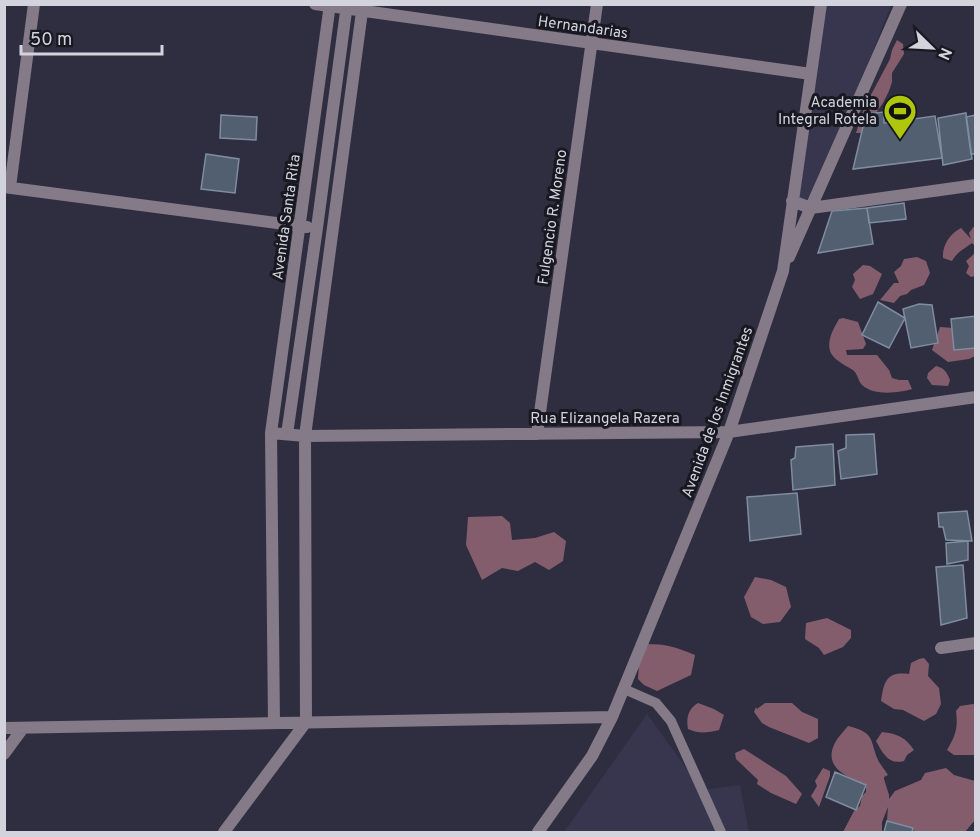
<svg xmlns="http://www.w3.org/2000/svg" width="980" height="837" viewBox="0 0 980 837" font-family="Overpass,sans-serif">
<rect width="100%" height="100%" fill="#2f2e40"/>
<path fill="#37364e" d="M820 5H891L811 208 792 201Z
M647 714 702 790 740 785 749 832H564Z"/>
<path fill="#835d6c" d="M897 40 903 44 904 54 892 73V82L889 91 883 103 862 133H856L864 108 890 59 892 50Z
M975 225V244L974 245 972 243C964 249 957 252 952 261L943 258C942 245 950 234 961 228L971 239 969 233Z
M974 254H975V276L971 277 966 273 969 266 966 261Z
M917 257 926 261 930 273 924 285 911 290 907 294 900 296 894 303 880 300 894 283H899L894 272 901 266 904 259Z
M863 265 870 266 882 274 873 294 860 299 852 287 855 280 853 274Z
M843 318 858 322 866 344 863 349 846 350 847 355H877L889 370 892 378 899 380H908L912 389C898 393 874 396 862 385 858 381 858 374 853 370 848 367 842 364 837 360 822 349 832 331 839 319Z
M940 327 954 328 975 341V356L969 359 948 362 932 350Z
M936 366C945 368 947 373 950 380L948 386 932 385 927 378 928 373Z
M502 516 510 523 512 540 535 538 554 532 566 541 563 561 549 570 535 562 518 571 502 568 482 580 466 545 468 517Z
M755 577 771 580 786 587 791 607 780 622 763 624 751 617 744 597Z
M827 618 851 630V638L843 647 824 655 819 648 805 639 806 623Z
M645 644C666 644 676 647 695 655L691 675 657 691 644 685 638 679 639 663Z
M924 658 929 664 928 676 939 688 941 704 936 714 924 721 903 710 894 709 881 701C884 682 886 671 909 674L911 663 919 659Z
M698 703 714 709 724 715 719 730C707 733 699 734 688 729 686 718 688 709 698 703Z
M765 703H792L802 712 818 719V738L809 743 769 727 762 723 754 712 756 707 757 709Z
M973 704 975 705V755H954L947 750C956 735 958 728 956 711L960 706Z
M848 726C877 733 869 741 879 762 882 766 885 771 888 775L884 777V779L889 795V799L895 791 921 780 925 773 946 768 954 775 975 781V820L965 832H915L912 828 887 821 888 807 882 822V832H843L854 811 860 806 862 796 866 792V785C847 777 821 767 836 741 839 736 844 731 848 726Z
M882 732C898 734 905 737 914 750L907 755 904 761C889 765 883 754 876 741Z
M744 749 786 776 802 794 796 804 771 793 757 784 758 780 736 759 735 753Z
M823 768 830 771V776L819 807 811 796 817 786 815 781Z"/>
<path fill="#515f70" stroke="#7e8d9f" stroke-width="1.5" d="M884 112V123L935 116 942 158 853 169 866 114Z
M966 113 972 159 943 165 938 118Z
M221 115 257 117 256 140 220 138Z
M976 115V154H971L966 117Z
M206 154 239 159 235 193 201 189Z
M904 203 906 219 869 223 867 208Z
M867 208 873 244 818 253 832 211Z
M878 302 905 318 889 348 862 335Z
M919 304 932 305 938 343 911 348 903 309Z
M976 316V348L954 350 951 319Z
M874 434 877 474 841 479 838 451 846 448V435Z
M833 444 835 485 793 490 791 460 795 458 796 447Z
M797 493 801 534 750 541 747 497Z
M967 511 972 541 946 540 943 527H939L938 513Z
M968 541V560L947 564 946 543Z
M963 565 967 618 941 625 936 567Z
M835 772 866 785 856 810 826 797Z
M887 821 913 828 912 832H884Z"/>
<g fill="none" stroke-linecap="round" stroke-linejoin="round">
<path stroke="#857a88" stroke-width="10" d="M624 689 656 703 671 721 721 832"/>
<path stroke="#857a88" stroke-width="12" d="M315 4 811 74
M330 4 271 433 305 436 729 432 976 397
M4 187 307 227
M10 187 34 4
M792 201 811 208 976 185
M789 257 901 4
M271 433 274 723
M287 434 317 228 347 4
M537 434 597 4
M941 648 976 643
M4 728 612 717
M4 754 23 728
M224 832 306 722 305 436 363 4
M538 832 592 756 612 717 729 432 783 271 821 4"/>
</g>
<defs>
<symbol id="stadium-pin" viewBox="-11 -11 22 30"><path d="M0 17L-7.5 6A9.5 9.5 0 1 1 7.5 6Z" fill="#aec60c" stroke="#181820"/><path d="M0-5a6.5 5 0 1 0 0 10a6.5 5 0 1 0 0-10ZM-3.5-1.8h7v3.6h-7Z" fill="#111"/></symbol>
</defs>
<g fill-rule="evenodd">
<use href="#stadium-pin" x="881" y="92" width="38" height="52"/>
</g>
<g text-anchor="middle" stroke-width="6" stroke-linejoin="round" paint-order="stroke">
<g font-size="15" fill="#d3d3de" stroke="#181820">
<text transform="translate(583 27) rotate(8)" y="5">Hernandarias</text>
<text transform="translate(286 217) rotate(-82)" y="5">Avenida Santa Rita</text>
<text transform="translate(552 217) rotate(-82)" y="5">Fulgencio R. Moreno</text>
<text transform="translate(717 412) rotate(-70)" y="5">Avenida de los Inmigrantes</text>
<text x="605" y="423">Rua Elizangela Razera</text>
</g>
<g font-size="15" fill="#d3d3de" stroke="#181820" text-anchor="end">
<text x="877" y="107">Academia<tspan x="877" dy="17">Integral Rotela</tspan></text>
</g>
</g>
<rect width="980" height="837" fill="none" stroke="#d3d3de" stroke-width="12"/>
<g transform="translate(932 48) rotate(114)" stroke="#181820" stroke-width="4.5" paint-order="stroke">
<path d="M0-4.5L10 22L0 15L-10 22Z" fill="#d3d3de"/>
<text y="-9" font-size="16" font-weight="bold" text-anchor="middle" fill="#d3d3de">N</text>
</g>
<path d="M21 45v9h141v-9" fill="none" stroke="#d3d3de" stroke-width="3"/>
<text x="30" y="45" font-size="18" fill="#d3d3de" stroke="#181820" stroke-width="4.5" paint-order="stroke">50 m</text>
</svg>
